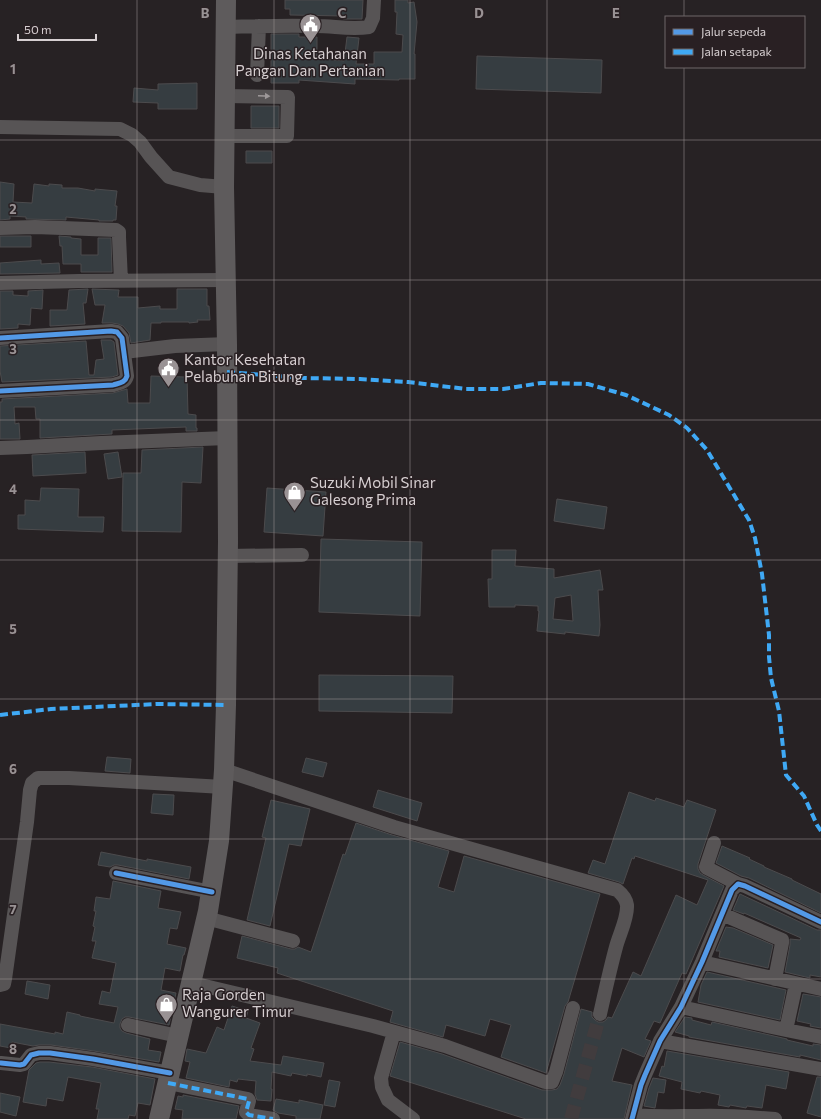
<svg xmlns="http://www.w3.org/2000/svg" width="821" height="1119" viewBox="0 0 821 1119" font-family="Commissioner,sans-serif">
<rect width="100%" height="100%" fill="#272224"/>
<path fill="#363d41" stroke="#4c4b4d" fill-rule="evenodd" d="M285 0H363L362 19H343L344 16 290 15V9H285Z
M395 0H408V3L414 2 417 22 414 54H415V79H399V80L355 79V84L299 80V83H271V34H299V37H317V58L344 61 347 37 359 38 356 64H374V52H402L403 35 396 34 397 12H395Z
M477 56 602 60 601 93 476 89Z
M197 83V109H158V103L133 102 134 88 158 90V84Z
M251 106H279V128H251Z
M246 151H272V163H246Z
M0 182 14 184 13 202 32 203 34 184 49 186V184L62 185V188H78L95 191V189L117 191 115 206H117L116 220H113V221H99V220L66 217V220L26 219V217L10 216V219L0 220Z
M0 236H31V247H0Z
M59 236 71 237V238L81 239V255H98V238H111L112 272H81V264H63L62 246H60Z
M41 260V264L59 263 60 273 0 274V263Z
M88 289 86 303H83L85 324 50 326V310H67L69 290Z
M92 289 119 290 118 297H138V308L160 306V309H177V289H207V306H209L210 320H197L198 322 189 323V322H161V323H151L150 340 131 343 129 333 123 326 118 324 112 323H102L105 305H95Z
M43 290 42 309 31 308 30 325 18 324V328L0 329V291H13V295L28 296V291Z
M101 340H111L114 342 118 375 112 377 2 382 0 371V346L86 341 89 375H94L96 360 104 359Z
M151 376 187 377 188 414 196 415V428H197V431H186V427L112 430V434L40 438V419H36L35 407H14L15 424 19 423 20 439H0V402H2V399L113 393 127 389 128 403H150Z
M203 447 201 483 182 482 181 532 122 531 123 473H141L142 450Z
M85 452 86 473 33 476 32 455Z
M118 452 122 477 108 479 104 454Z
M41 488 79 489 78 517H104L103 532 18 529V515H25V500L40 501Z
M267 488 326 492 323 536 264 532Z
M557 499 607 507 604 529 554 521Z
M321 539 422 542 420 616 319 612Z
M492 550H516L515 566 554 569V578L600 570 603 590H598L600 625 599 636 565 632V634L537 631 539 611H538V606L515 605V607H489L488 579H492ZM571 595 573 621 553 619 555 598Z
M319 675 453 676 452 713 319 711Z
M107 757 131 759 130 773 105 771Z
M306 758 327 763 323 777 302 772Z
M378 790 422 803 417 821 373 807Z
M629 792 655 801 656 798 684 807 687 800 716 810 698 864V869L700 873 703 875 724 886 686 974 682 973 660 1023 654 1021 645 1039 651 1041 644 1057 622 1048 612 1081 632 1085 624 1119H526L390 1076 400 1042 442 1054 542 1090H552L557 1089 560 1085 564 1074 581 1009 592 1012V1017L595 1020 598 1022H603L606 1020 608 1017 612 1018 633 972 641 976 676 895 697 905 708 880 635 856 634 859 632 858 623 884 619 882 588 873 593 860 605 864Z
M153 794 174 795 173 815 151 813Z
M271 800 310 809 301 846 289 844 270 926 247 920 266 838 262 837Z
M356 823 392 835 449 851 438 887 454 892 464 856 600 894 568 1002 565 1006 546 1073 501 1057 511 1025 490 1019 485 1036 446 1025 443 1037 390 1022 393 1011 277 973 278 968 237 958 242 936 291 949H295L298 947 311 952 343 854 345 855Z
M722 846 750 858 749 859 764 866V867L792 879V880L821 894V913L749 878 741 876 716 863Z
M101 852 147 861V859L191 867 189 879 118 865H114L110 867 98 865Z
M113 881 161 891 158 908 181 912 177 929 170 928 167 944 186 948 184 955H183L180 971 165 968 161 990 176 993 169 1025 129 1017H125L122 1019 120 1024V1028L122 1031 126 1033 150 1039 148 1050 161 1052 159 1062 94 1051 51 1045H39L33 1046 12 1042 11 1048 0 1046V1024L55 1034V1032L63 1034 67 1012 80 1015V1016L114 1023 118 1007 99 1004 102 991 110 993 116 963 92 958 96 941H92L95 927 93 926 96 911H94L96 897 110 899Z
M740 894 817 930H821V977L810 975V978L785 972 790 945V939L800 940 801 938 744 913V914L733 910Z
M726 927 733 928 773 945 768 968 719 957 720 951H716Z
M707 972 786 990 780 1020 698 1002 701 985Z
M27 981 50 985 48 999 25 994Z
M803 994 821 997V1028L810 1026 811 1024 797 1021Z
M232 1006 248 1011 246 1018 260 1023 251 1048 254 1049 250 1061 281 1065 283 1056 324 1063 321 1077 307 1074V1076L292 1073 291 1076 272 1072 271 1089H272L271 1101 257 1100 255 1094 256 1081 238 1079 237 1082 230 1080 229 1087 186 1078 190 1062 185 1061 187 1049 206 1053 217 1027 224 1030Z
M685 1017 692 1018V1020L711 1025 712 1022 787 1039V1040L813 1046V1044L821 1045V1060L800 1055V1057L689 1037V1036L675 1032Z
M667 1051 789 1072 786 1089 766 1085 762 1108 747 1106 746 1108 730 1105 729 1107 718 1105 720 1095 701 1091 700 1093 681 1089 682 1082 659 1076 662 1066 664 1067Z
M40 1062H49L92 1067 155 1079 150 1105 138 1103 135 1116 129 1115 128 1119H97L99 1109H96L101 1083 68 1077 63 1101 47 1098 46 1106 23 1102 29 1070 36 1063Z
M817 1077H821V1117L807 1113Z
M653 1078 666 1080 664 1093 658 1092 655 1108 644 1106 649 1088Z
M329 1080 340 1082 335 1107 324 1105Z
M0 1093 20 1097 16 1116 0 1112Z
M183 1095 239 1106 236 1119H182L183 1110 175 1109 178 1096 183 1097Z
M276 1099 299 1103V1100L323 1105 320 1119H296V1116L278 1113 273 1110Z"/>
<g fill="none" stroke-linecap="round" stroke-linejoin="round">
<path stroke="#413c3e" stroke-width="14" stroke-dasharray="14 7" stroke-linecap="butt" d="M571 1119 600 1014"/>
<path stroke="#575455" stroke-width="14" d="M225 27C256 26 286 25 316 26 334 26 351 30 369 27L373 18 374 0
M257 75 259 26
M225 96 288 97 287 136H225
M0 127 120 129 132 135 140 142 151 157 169 177 200 185 224 187
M0 228 35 227 116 230 119 232V237L121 281
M0 283 79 281 225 280
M0 338 111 331 117 332 122 338 127 376C125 383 119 383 113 385L0 391
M124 352 175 346 227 344
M0 448 27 447 101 443 227 438
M228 556 302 555
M224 770 394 827 617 890C622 894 626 898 627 905 628 918 619 935 616 947 610 969 605 992 600 1014
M714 843 706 867 707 868 738 884
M116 873 212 892
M722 914 782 940V943L775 979
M206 918 293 941
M702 962 821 989
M192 983 373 1026 445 1046 545 1082H552L556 1072 573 1008
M0 985 4 984 5 979 27 822 30 790 32 783 38 778H69L223 787
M681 1007 786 1030 821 1037
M128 1025 178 1036
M786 1030 796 984
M394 1032 381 1078 382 1087 388 1100 413 1119
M660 1041 821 1069
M1 1063 20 1065 24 1064 31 1055 39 1053H50L93 1059 170 1073
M168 1083 248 1099 249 1101 246 1112 249 1115 273 1119
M634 1115C655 1117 677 1116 698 1116 724 1115 750 1117 775 1119
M632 1119 641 1085 645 1075 660 1041 681 1007 702 962 732 890 738 884 745 886 821 922"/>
<path stroke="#5e5b5c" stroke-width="20" d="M159 1119 208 911 219 841 224 770 226 705 228 541 227 344 224 187 226 0"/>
<path stroke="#3fa9f5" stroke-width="4" stroke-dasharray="8 4" stroke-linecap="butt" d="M227 372 301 378 360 379 408 382 466 389H503L541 383 588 384 626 395 669 415 687 428 707 450 749 520 755 538 762 574 769 635V657L771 678 779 711 786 775 804 796 817 825 821 831
M0 715 51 709 157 704 226 705
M168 1083 248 1099 249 1101 246 1112 249 1115 273 1119"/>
<defs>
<path id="cycleway" d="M0 338 111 331 117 332 122 338 127 376C125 383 119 383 113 385L0 391
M116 873 212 892
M1 1063 20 1065 24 1064 31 1055 39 1053H50L93 1059 170 1073
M632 1119 641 1085 645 1075 660 1041 681 1007 702 962 732 890 738 884 745 886 821 922"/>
</defs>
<use href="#cycleway" stroke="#292023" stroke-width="8"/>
<use href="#cycleway" stroke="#5399e6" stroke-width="5"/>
</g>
<defs><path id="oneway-solid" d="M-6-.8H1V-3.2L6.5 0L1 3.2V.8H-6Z"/></defs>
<use fill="#9d9899" href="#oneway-solid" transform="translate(264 96) rotate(2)"/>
<path fill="none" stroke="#999294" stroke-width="1" stroke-opacity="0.55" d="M137 0V1119M274 0V1119M410 0V1119M547 0V1119M684 0V17M684 67V1119M0 140H821M0 280H821M0 420H821M0 560H821M0 699H821M0 839H821M0 979H821"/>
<defs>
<symbol id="civic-pin" viewBox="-11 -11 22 30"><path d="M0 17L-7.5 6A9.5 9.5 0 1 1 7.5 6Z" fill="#999294" stroke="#292023"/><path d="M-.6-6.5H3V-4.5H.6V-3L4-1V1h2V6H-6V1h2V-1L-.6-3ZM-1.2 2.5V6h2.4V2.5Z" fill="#fff"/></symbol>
<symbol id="shop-pin" viewBox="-11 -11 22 30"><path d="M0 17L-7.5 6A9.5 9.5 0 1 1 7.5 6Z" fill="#999294" stroke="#292023"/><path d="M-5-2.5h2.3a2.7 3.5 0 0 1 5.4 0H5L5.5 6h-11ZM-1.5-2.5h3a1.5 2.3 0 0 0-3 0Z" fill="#fff"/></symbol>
</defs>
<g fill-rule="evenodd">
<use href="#civic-pin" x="298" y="12" width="25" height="34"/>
<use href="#civic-pin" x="156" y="356" width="25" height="34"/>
<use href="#shop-pin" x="282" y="480" width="25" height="34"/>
<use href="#shop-pin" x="154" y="992" width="25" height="34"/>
</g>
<g text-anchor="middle" stroke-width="3" stroke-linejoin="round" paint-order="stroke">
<g font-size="15" fill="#d6cfd1" stroke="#292023" text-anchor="start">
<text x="310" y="59" text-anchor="middle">Dinas Ketahanan<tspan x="310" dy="17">Pangan Dan Pertanian</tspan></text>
<text x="184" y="365">Kantor Kesehatan<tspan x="184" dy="17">Pelabuhan Bitung</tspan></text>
<text x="310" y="488">Suzuki Mobil Sinar<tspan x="310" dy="17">Galesong Prima</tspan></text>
<text x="182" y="1000">Raja Gorden<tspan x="182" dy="17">Wangurer Timur</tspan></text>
</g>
</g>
<g font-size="13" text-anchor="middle" font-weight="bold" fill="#999294" stroke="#292023" stroke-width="3" stroke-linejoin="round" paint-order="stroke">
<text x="205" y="18">B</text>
<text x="342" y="18">C</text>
<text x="479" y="18">D</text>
<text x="616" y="18">E</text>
<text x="13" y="74">1</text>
<text x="13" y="214">2</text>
<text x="13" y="354">3</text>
<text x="13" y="494">4</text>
<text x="13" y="634">5</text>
<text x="13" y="774">6</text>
<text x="13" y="914">7</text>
<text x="13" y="1054">8</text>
</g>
<rect x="665" y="16" width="140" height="52" fill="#292023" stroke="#6e6669"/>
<rect x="673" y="29" width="20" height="6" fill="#5399e6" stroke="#6e6669"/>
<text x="701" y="36" font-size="12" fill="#d6cfd1">Jalur sepeda</text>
<rect x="673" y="49" width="20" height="6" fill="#3fa9f5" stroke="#6e6669"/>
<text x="701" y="56" font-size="12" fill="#d6cfd1">Jalan setapak</text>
<path d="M18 34v6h78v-6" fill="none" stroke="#d6cfd1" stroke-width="2"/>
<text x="24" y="34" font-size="12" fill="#d6cfd1" stroke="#292023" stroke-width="3" paint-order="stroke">50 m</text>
</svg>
